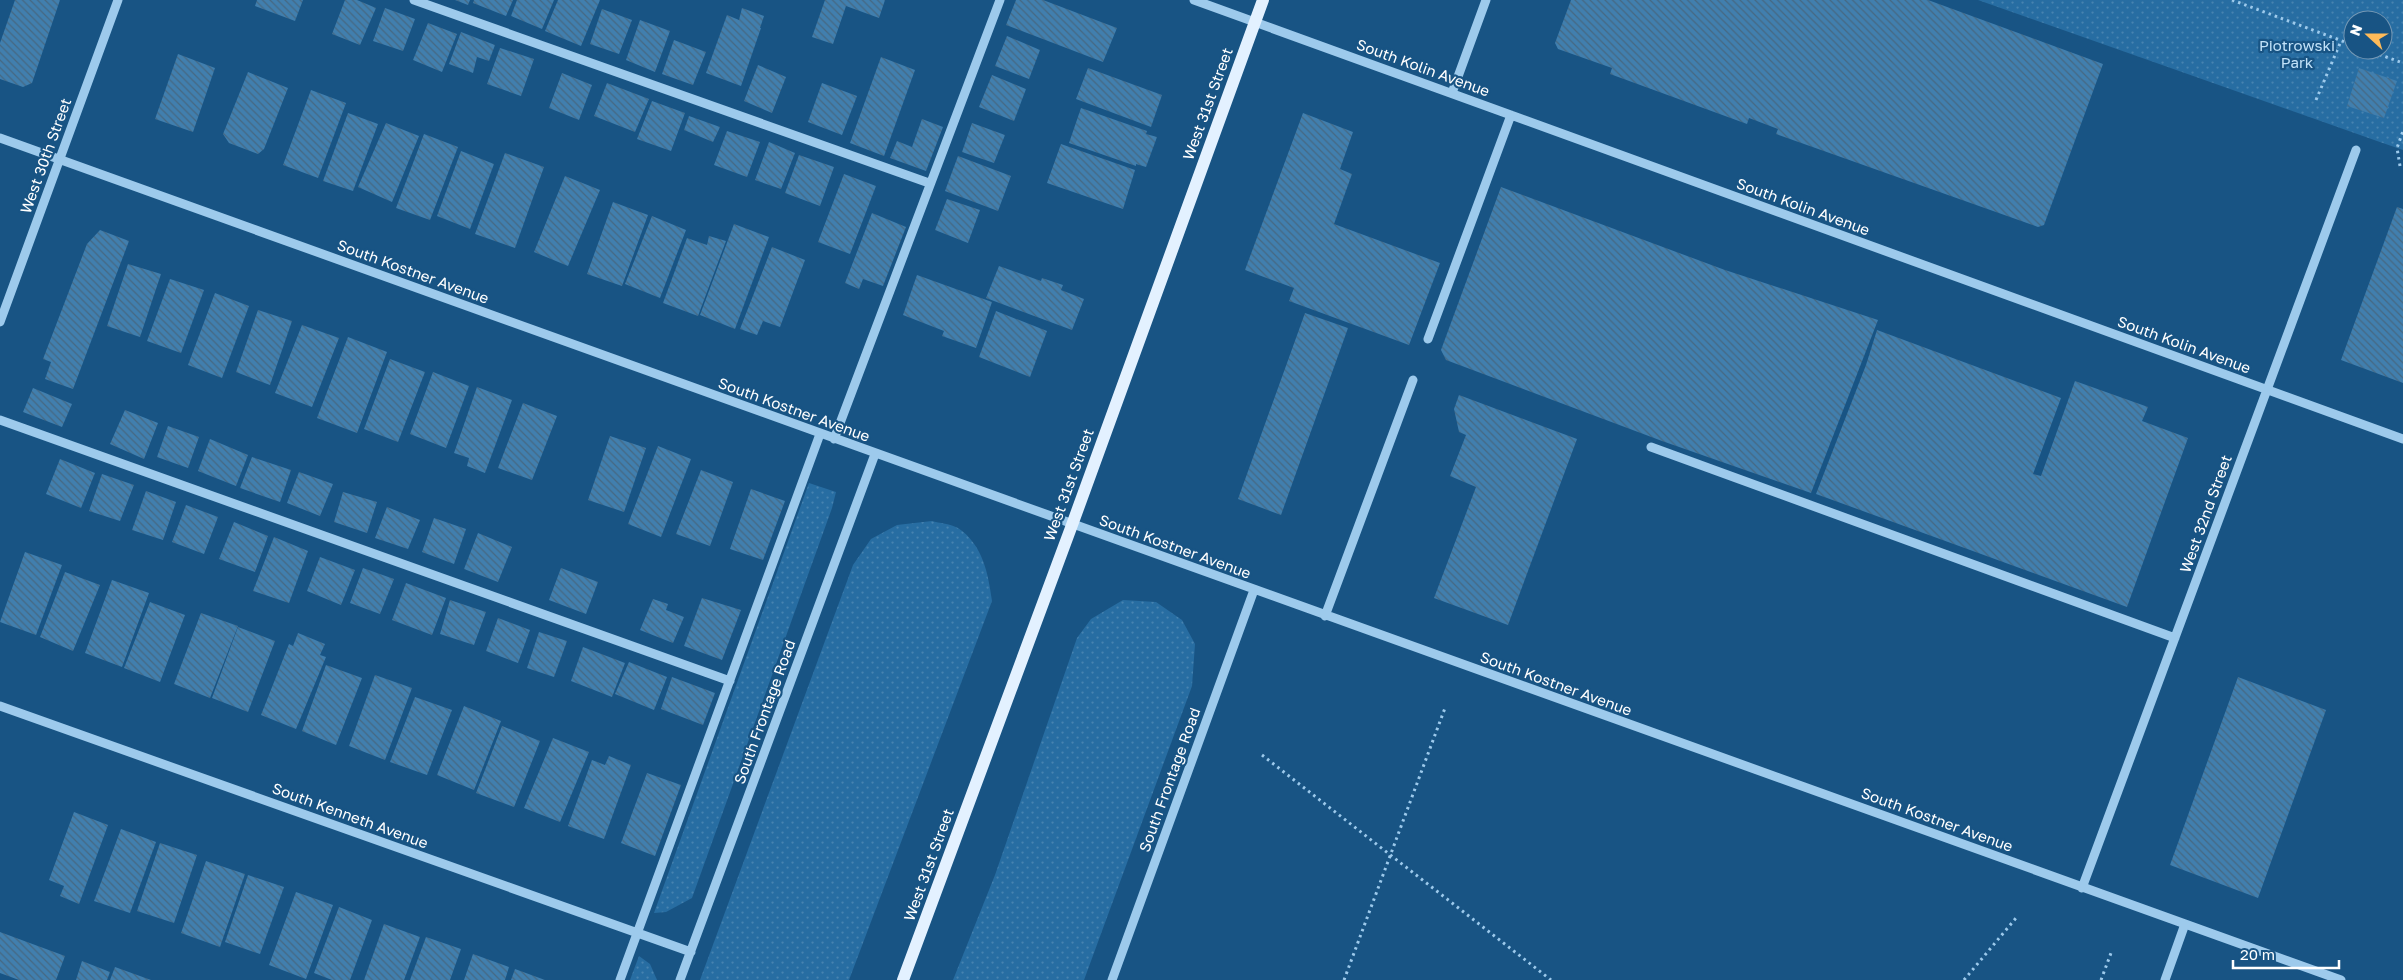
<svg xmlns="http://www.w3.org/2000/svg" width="2403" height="980" viewBox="0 0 2403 980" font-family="'Golos Text',sans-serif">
<defs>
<pattern id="grass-dots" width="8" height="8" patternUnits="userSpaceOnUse" patternTransform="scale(1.25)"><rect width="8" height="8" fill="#276da2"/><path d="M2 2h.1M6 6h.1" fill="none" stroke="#4783b0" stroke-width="1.8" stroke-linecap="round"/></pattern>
<pattern id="building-back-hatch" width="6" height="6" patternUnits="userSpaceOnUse" patternTransform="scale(1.25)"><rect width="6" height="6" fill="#417fae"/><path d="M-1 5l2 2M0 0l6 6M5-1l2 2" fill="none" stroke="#466882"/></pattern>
</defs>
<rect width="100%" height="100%" fill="#185484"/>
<path fill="url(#grass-dots)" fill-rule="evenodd" d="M1978 0H2403V150L2377 141ZM2353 20H2383V50H2353Z
M809 483 836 492 832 508 692 898 666 912 654 913Z
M932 521C939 523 951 524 958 528 983 545 988 573 992 601L849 980H700L853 565 871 539 897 525Z
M1123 600 1156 602 1182 620 1195 644 1192 686 1084 980H953L995 875 1077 638 1091 619Z
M639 956 650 964 657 980H630Z"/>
<path fill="url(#building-back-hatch)" d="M15 0H60L32 83 23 87 0 79V43Z
M257 0H303L295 21 255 6Z
M345 0H357L376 8 360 45 332 34Z
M455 0H470L468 5Z
M474 0H513L506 16 473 3Z
M517 0H554L542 29 511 16Z
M558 0H600L581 46 545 31Z
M825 0H885L879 18 846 6 833 44 812 37Z
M1016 0H1043L1117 28 1103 62 1006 25Z
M1571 0H1928L2103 64 2044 225 2038 227 1776 134 1778 129 1749 118 1747 124 1610 74 1612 68 1558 49 1555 43Z
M385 8 415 19 403 51 373 41Z
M742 8 764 16 760 28H761L741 86 706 73 727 15 739 20Z
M602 9 632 20 619 54 590 44Z
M640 20 670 31 655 72 626 60Z
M428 23 457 34 442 72 413 60Z
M461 32 495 45 489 61 477 57 473 73 449 64Z
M1007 36 1040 50 1029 79 995 66Z
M674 40 706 52 693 85 662 74Z
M500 48 534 59 521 96 487 84Z
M178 54 215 68 193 132 155 119Z
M881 57 915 70 884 156 850 143Z
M758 65 786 77 772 113 744 101Z
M1088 68 1162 95 1151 127 1076 99Z
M2359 68 2397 81 2384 118 2347 106Z
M248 72 288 88 264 149 258 154 229 143 223 134Z
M562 73 592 85 579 120 549 108Z
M992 75 1026 89 1014 121 979 107Z
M607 83 649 99 635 132 594 116Z
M822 83 857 96 842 135 808 122Z
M311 90 346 103 318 178 283 165Z
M652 101 685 113 671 151 637 139Z
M1081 108 1147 131 1146 134 1157 137 1146 167 1136 164V166L1069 143Z
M348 113 378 124 353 191 323 181Z
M1303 113 1353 132 1340 169 1352 174 1334 224 1440 263 1409 345 1289 301 1294 288 1245 270Z
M689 116 720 127 713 142 684 130Z
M922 119 943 127 926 171 890 158 897 141 912 147Z
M386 123 419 136 392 202 358 187Z
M972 123 1005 135 994 163 962 152Z
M727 131 760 142 747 177 714 165Z
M424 134 458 147 430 220 396 208Z
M769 142 795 153 781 189 755 180Z
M1061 144 1135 170 1123 209 1047 183Z
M461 151 494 164 470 229 437 216Z
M505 153 544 167 515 248 475 234Z
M799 155 834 167 820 206 785 193Z
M958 156 1011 176 998 211 945 191Z
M844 174 876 186 850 254 818 242Z
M565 176 600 190 568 266 534 252Z
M1501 187 1725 270 1878 320 1811 493 1662 441 1446 360 1441 350Z
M947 199 980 210 968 243 935 230Z
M613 202 648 215 622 286 587 274Z
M2397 207 2403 209V383L2341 360Z
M872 213 906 227 883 286 863 279 859 289 845 283Z
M652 216 686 230 660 298 625 284Z
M734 224 769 237 735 329 700 315Z
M100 230 129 241 73 389 45 379 51 362 43 359 87 244Z
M709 236 726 241 698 316 663 303 687 238 707 245Z
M772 247 805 260 780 327 763 321 757 335 740 329Z
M128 264 161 274 140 337 107 326Z
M999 266 1041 281 1042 278 1063 285 1061 290 1084 299 1072 330 986 298Z
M917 275 992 302 976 348 942 336 944 331 903 315Z
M170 279 204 290 181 353 147 341Z
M215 293 249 306 222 378 188 365Z
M258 310 292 321 270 385 236 372Z
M996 311 1047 331 1030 377 979 357Z
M1305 313 1348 328 1281 515 1238 499Z
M302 325 339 338 312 407 275 393Z
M1877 330 2061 398 2033 474 2041 476 2075 381 2148 407 2142 421 2188 438 2127 607 1816 494 1866 365Z
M348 337 387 352 357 433 317 418Z
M390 359 425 372 398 442 364 429Z
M433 372 469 386 446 448 410 434Z
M477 387 512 400 485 473 467 466 469 458 454 453Z
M33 388 72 404 62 427 23 412Z
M1459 395 1577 439 1508 625 1434 598 1476 487 1450 476 1466 435 1459 432 1454 409Z
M523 403 557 416 532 480 498 468Z
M125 410 158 423 144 459 110 444Z
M168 426 199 437 188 468 157 457Z
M610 436 646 448 624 512 588 500Z
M210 439 248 455 236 486 198 471Z
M658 446 691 459 661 537 628 524Z
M252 457 291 470 280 502 240 488Z
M60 459 95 473 81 508 46 494Z
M701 470 733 482 710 546 676 534Z
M299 472 333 484 320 516 287 503Z
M102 474 134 485 120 521 89 511Z
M751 489 785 501 763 560 730 549Z
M146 491 176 502 163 540 132 530Z
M343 492 377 502 367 533 334 522Z
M186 505 218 517 204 554 172 542Z
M387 507 420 520 408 549 375 538Z
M434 518 466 529 454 564 422 552Z
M234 522 268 536 255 572 219 559Z
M478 533 512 547 498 582 464 569Z
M274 537 308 551 289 603 253 591Z
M25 552 62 565 36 635 0 622Z
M320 557 355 570 341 605 307 591Z
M363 568 394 579 380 614 350 603Z
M561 568 598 582 586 614 549 600Z
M65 572 100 585 73 651 40 637Z
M112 580 149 593 122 667 85 653Z
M406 583 446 598 432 635 392 620Z
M702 598 741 610 722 660 684 646Z
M653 599 668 604 666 610 684 617 673 643 640 630Z
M450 600 486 612 474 645 440 634Z
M150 602 185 615 160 682 124 668Z
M201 613 238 626 210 698 174 684Z
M498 618 530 630 518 663 486 651Z
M238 627 275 641 248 712 212 698Z
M539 632 567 641 554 677 527 668Z
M298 633 325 644 320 655 326 657 296 729 261 715 289 644 293 646Z
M583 647 625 663 612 697 571 681Z
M629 662 667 677 654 710 615 694Z
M326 665 362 678 336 745 302 731Z
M375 675 412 688 385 760 349 746Z
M672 677 715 693 703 725 661 709Z
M2238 677 2326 710 2258 898 2170 865Z
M415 697 452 710 427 775 390 762Z
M464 706 501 721 474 790 437 775Z
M502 726 540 741 514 807 476 793Z
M553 738 589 752 560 822 524 808Z
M609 756 631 765 604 839 568 826 592 760 605 765Z
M647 773 681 785 655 856 621 843Z
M74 812 108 825 79 904 60 896 64 886 49 880Z
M121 829 156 842 130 913 94 901Z
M160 843 197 855 174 923 137 911Z
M206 861 245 874 220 947 181 933Z
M248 875 284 887 260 954 225 942Z
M296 892 333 905 306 979 269 965Z
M339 907 372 920 350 980H332L314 973Z
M384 924 420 937 404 980H364Z
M0 932 65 956 56 980H19L0 973Z
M426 937 461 949 450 980H410Z
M473 954 509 967 505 980H464Z
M82 961 110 972 107 980H76Z
M115 967 151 980H110Z
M515 969 545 980H511Z"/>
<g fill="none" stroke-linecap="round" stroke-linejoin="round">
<path stroke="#9dcaec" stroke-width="3" stroke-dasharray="2.5 4" stroke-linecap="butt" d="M2232 0 2353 45
M2367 50 2403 63
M2316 100 2341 41
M2400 166 2397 148 2403 131
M1262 755 1551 980
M1344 980 1445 708
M1964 980 2016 918
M2101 980 2111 953"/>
<path stroke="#9dcaec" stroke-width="9" d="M414 0 929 183
M1194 0 2403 439
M1452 93 1486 0
M0 138 2341 980
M0 322 118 0
M1428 339 1511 115
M0 420 730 681
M834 439 1000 0
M1651 447 2175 638
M1325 616 1413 380
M0 706 691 952
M2082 888 2356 150
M620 980 820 434
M680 980 875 454
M1112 980 1254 590
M2165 980 2185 924"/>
<path stroke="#e3f1ff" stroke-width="12" d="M903 980 1072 525 1263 0"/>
</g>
<g text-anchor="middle" stroke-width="4.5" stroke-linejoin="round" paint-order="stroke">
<g font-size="15" fill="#c2e2f9" stroke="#185484">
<text x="2297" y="51">Piotrowski<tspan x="2297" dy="17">Park</tspan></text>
</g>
<g font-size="15" fill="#fff" stroke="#185484">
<text transform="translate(1423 68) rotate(20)" y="5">South Kolin Avenue</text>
<text transform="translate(1208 104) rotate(-70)" y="5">West 31st Street</text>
<text transform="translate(46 156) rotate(-70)" y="5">West 30th Street</text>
<text transform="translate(1803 207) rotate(20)" y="5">South Kolin Avenue</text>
<text transform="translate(413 272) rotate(20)" y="5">South Kostner Avenue</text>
<text transform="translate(2184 345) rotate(20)" y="5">South Kolin Avenue</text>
<text transform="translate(794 410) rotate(20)" y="5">South Kostner Avenue</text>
<text transform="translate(1069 485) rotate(-70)" y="5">West 31st Street</text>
<text transform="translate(2206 514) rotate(-70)" y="5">West 32nd Street</text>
<text transform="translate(1175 547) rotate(20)" y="5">South Kostner Avenue</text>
<text transform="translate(1556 684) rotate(20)" y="5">South Kostner Avenue</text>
<text transform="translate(765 712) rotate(-70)" y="5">South Frontage Road</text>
<text transform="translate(1170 780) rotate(-70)" y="5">South Frontage Road</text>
<text transform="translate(350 816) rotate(20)" y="5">South Kenneth Avenue</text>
<text transform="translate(1937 820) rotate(20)" y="5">South Kostner Avenue</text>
<text transform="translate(929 865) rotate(-70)" y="5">West 31st Street</text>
</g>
</g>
<g transform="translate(2368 35) rotate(291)"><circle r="24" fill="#185484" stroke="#7498b5"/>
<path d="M0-4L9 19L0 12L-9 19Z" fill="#ffbb59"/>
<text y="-8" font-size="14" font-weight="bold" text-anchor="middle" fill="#ffffff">N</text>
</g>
<path d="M2233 960v8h106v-8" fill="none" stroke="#ffffff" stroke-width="2.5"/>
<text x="2240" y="960" font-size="15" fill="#ffffff" stroke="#185484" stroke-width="4" paint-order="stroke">20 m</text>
</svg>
